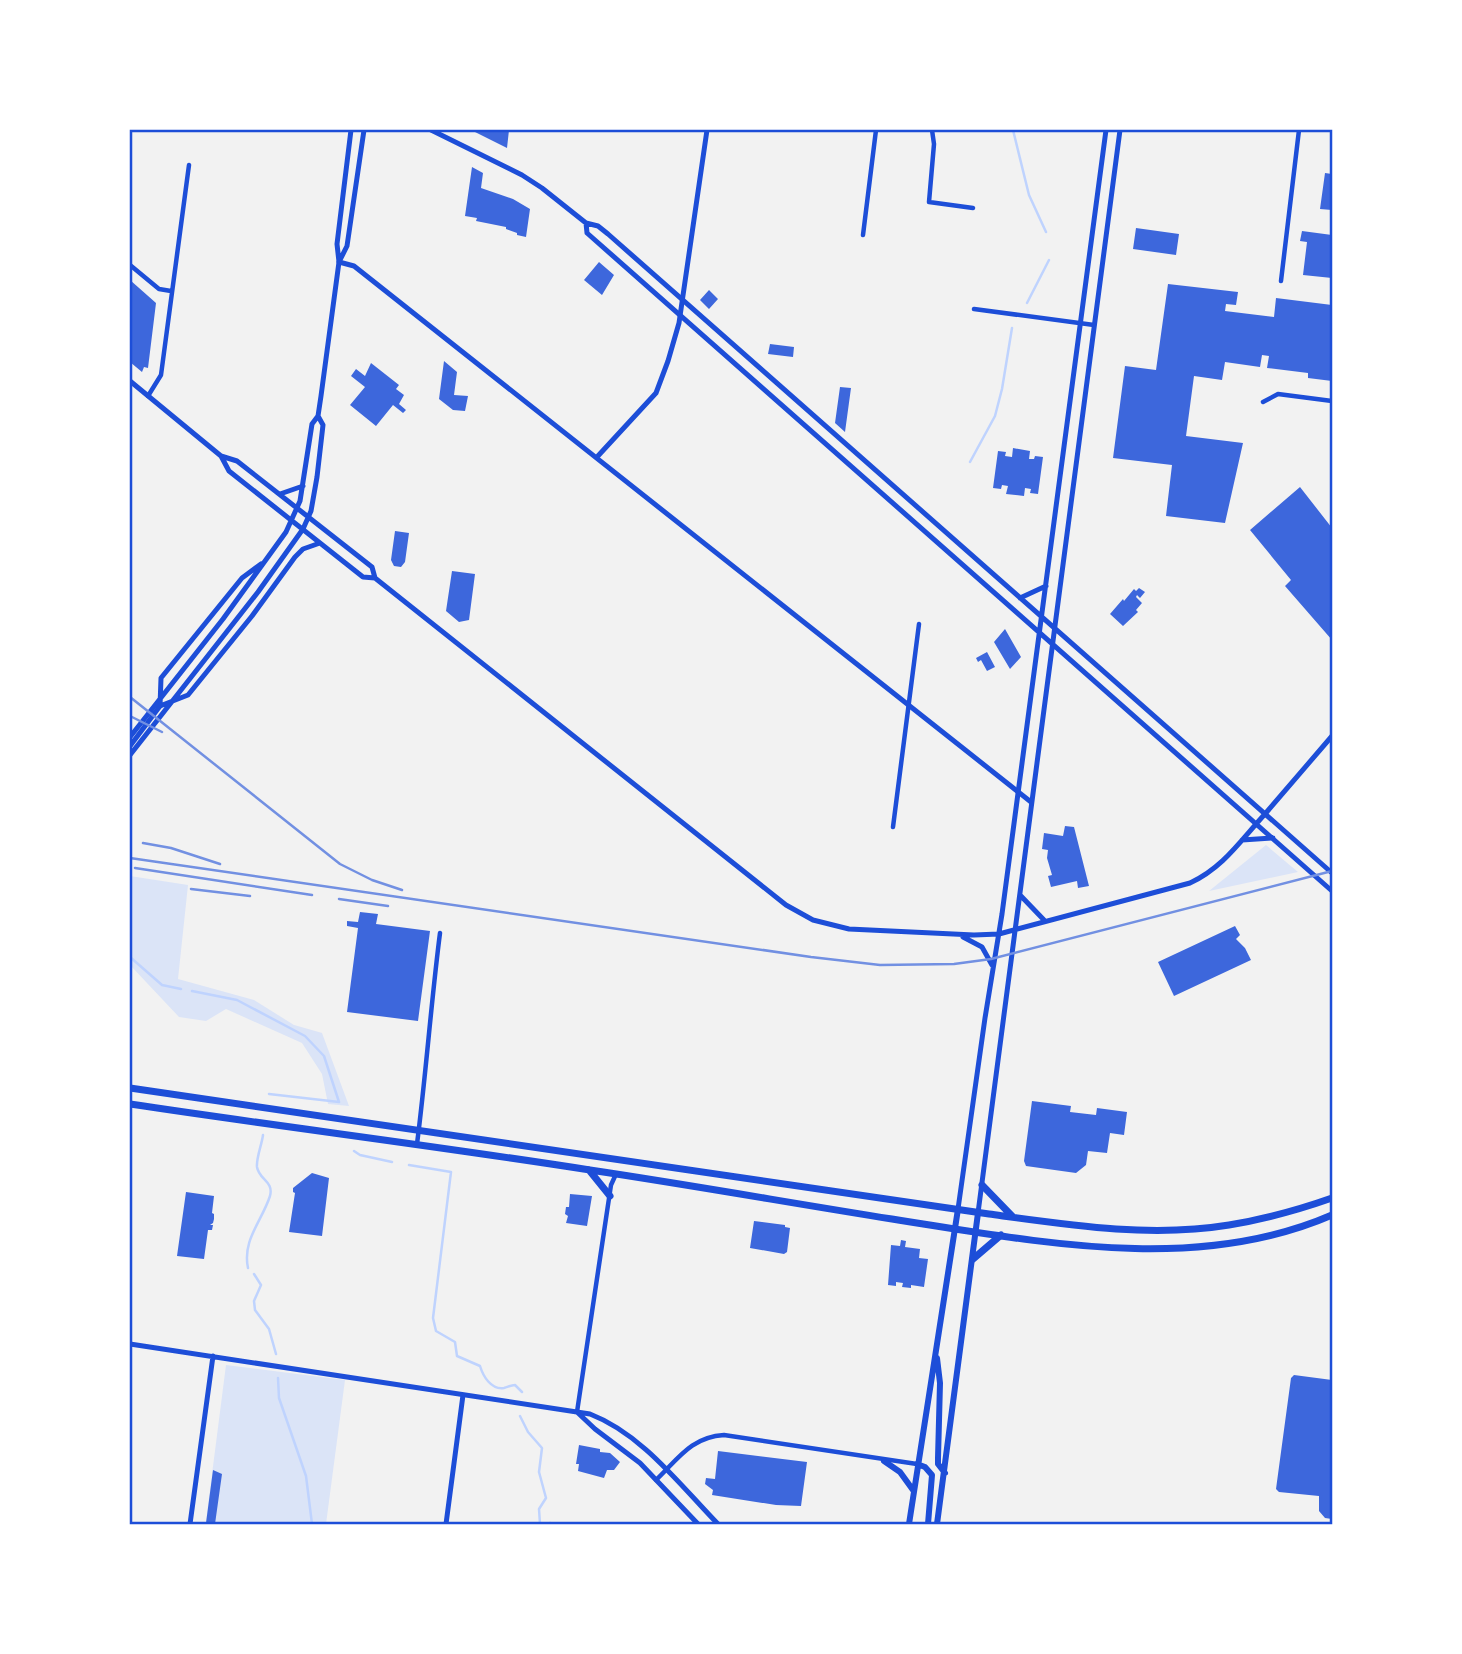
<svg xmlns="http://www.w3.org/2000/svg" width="1462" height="1654" viewBox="0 0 1462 1654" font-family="'DejaVu Sans',sans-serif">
<rect width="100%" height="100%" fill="#f2f2f2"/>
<path fill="#dbe4f7" d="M1266 845 1298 872 1209 891Z
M130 876 188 885 178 979 254 1000 294 1025 322 1033 349 1106 328 1104 322 1074 302 1043 226 1009 206 1021 179 1017 130 965Z
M226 1365 345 1380 326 1524H224L206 1521Z"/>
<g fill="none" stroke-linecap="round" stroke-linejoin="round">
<path stroke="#bfd3fe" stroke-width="2.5" d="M1013 130 1029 195 1046 232
M1027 303 1049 260
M970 462 995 416 1002 389 1012 328
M130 957 162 985 181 989
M192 991 237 1000 305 1036 324 1056 339 1102 269 1094
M354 1151 360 1155 392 1162
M409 1165 451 1172 433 1318 436 1331 455 1342 457 1356 480 1366C483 1376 491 1390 504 1388 508 1387 511 1385 515 1385L522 1392
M248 1268C242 1240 262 1221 270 1196 274 1181 259 1180 257 1167 256 1158 262 1144 263 1135
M254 1274 261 1285 254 1301 255 1310 269 1329 276 1354
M278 1378 279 1398 306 1476 312 1524
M520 1416 528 1432 542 1448 539 1472 546 1498 539 1509 540 1524
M547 1524 550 1523 554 1524"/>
</g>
<path fill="#3d67dc" d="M471 130H509L507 148Z
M472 167 483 173 481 188 513 199 530 209 526 237 517 235V233L506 229V227L476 221 477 218 465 216Z
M1325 173 1332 174V210L1320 209Z
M1136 228 1179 234 1176 255 1133 249Z
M1302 231 1332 235V278L1303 275 1307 242 1300 241Z
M599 262 614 275 602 295 584 280Z
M130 280 156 303 148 368 144 367 142 372 130 362Z
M1168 284 1238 292 1236 305 1226 304 1225 311 1274 317 1276 298 1332 305V381L1308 378V373L1267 368 1269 356 1262 355 1260 367 1225 362 1222 380 1194 376 1186 436 1243 443 1225 523 1166 516 1172 465 1113 458 1125 366 1156 370Z
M709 290 718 299 709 309 700 300Z
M770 344 794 347 793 357 768 354Z
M444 361 457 372 454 395 468 396 465 411 453 410 439 399Z
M371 363 399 385 396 389 404 395 399 404 406 410 403 413 393 405 376 426 350 405 365 387 351 376 356 369 365 376Z
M840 387 851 388 845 432 835 423Z
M1013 448 1030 451 1029 459H1034L1035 456 1043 457 1038 494 1030 493 1031 489 1025 488 1024 496 1006 494 1008 486 1002 485 1001 489 993 488 998 451 1006 452 1005 456 1012 457Z
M1300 487 1332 528V640L1285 586 1291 580 1250 530Z
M395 531 409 533 405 562 401 567 394 566 391 560Z
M452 571 475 574 469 620 459 622 446 611Z
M1139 588 1145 592 1140 598 1137 595 1136 597 1142 603 1136 610 1138 612 1123 626 1110 614 1123 599 1124 601 1134 589 1136 591Z
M1005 629 1021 657 1010 669 994 642Z
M987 652 995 667 987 671 981 660 978 662 976 658Z
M1065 826 1074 827 1089 886 1078 888 1077 881 1051 887 1048 876 1052 875 1047 858 1048 850 1042 849 1044 833 1063 836Z
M360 912 378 914 376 924 430 931 418 1021 347 1012 358 928 347 926V921L358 922Z
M1235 926 1240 935 1236 939 1245 948 1251 960 1174 996 1158 962Z
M1032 1101 1071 1106 1070 1112 1096 1115 1097 1108 1127 1112 1124 1135 1110 1133 1107 1153 1088 1151 1086 1165 1076 1173 1026 1166 1024 1161Z
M312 1173 329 1178 322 1236 289 1232 295 1193 293 1192V1188Z
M186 1192 214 1196 212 1213 214 1214V1219L213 1223 210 1225H213L212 1230H208L204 1259 177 1256Z
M570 1194 592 1196 587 1226 566 1223 568 1216 565 1214 566 1207H569Z
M754 1221 785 1225V1227L790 1228 787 1252 784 1254 750 1248Z
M901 1240 906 1241 905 1247 920 1249 919 1258 928 1259 924 1287 911 1285V1288L902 1287 903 1283 896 1282V1286L888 1285 891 1245 900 1246Z
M1294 1375 1332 1380V1519L1325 1518 1319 1511V1496L1279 1492 1276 1489 1291 1378Z
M579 1445 600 1449V1452L610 1453 620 1462 614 1470H607L604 1478 578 1471 579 1464H576Z
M718 1451 807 1462 801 1506 776 1505 712 1495 713 1490 705 1484 706 1478 715 1479Z
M213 1470 222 1474 215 1524 206 1523Z"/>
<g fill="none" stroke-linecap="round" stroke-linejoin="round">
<path stroke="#1d4ed8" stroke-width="4.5" d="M932 130 934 144 929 202 973 208
M863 235 876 130
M130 265 159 289 171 291
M1281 281 1299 130
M974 309 1094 325
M148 396 161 375 189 165
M1263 402 1278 394 1332 401
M893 827 919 624
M417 1144C426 1074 431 1003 440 933
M577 1412 611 1185 616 1174
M656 1480C678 1459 691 1437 724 1435L917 1464"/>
<path stroke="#1d4ed8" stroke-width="5" d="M339 262 354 266 1031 802
M597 457 656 393 668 361 679 323 707 130
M130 746 160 706
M1265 814 1332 736
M130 1344 590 1414C642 1434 680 1485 718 1524
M577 1412 595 1429 640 1463 698 1524
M190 1524 213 1356
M446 1524 463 1395"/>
<path stroke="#1d4ed8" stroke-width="5" d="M431 130 522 175 542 188 586 223 598 226 608 234 1332 873
M586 223 587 233 1332 891
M340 260 347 246 364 130
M130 381 221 456 229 471 363 577 375 578 786 905 813 920 849 929 974 935 999 934 1190 883C1223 868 1241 840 1265 814
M221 456 237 461 372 567 375 578
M280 494 303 486
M261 564 242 578 161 678 160 706 188 695 252 616 295 557 303 549 320 543
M1020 598 1046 586
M130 737 223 619 286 532 300 501 312 424 318 416 321 396 339 262 337 244 351 130
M130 755 258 592 303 529 311 511 317 477 323 425 318 416
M1242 840 1273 838
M1020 895 1044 920
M963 937 982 947 992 965
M958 1209 985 1018 1002 914 1106 130
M978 1213 1120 130"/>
<path stroke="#1d4ed8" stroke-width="6" d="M937 1358 940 1383 938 1458V1464L945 1473
M884 1461 900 1472 913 1490
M917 1464 925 1467 932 1475 928 1524
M909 1524 958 1209
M937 1524 978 1213"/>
<path stroke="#1d4ed8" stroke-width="7" d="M130 1088 989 1214C1068 1225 1150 1238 1229 1225 1265 1219 1298 1210 1332 1198
M130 1104C283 1127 437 1146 590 1170 691 1185 791 1203 892 1219 1035 1241 1194 1275 1332 1215
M589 1170 610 1196
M982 1185 1013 1217
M973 1259 1001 1235"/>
<path stroke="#7290e2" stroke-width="2.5" d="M130 697 340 864 372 880 402 890
M130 716 162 732
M143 843 171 848 220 864
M130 858 811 957 880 965 954 964 991 959 1332 871
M135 868 312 895
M191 889 250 896
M339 899 388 906"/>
</g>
<rect width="1462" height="1654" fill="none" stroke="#ffffff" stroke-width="262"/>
<rect x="131" y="131" width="1200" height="1392" fill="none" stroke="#1d4ed8" stroke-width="2.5"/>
</svg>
